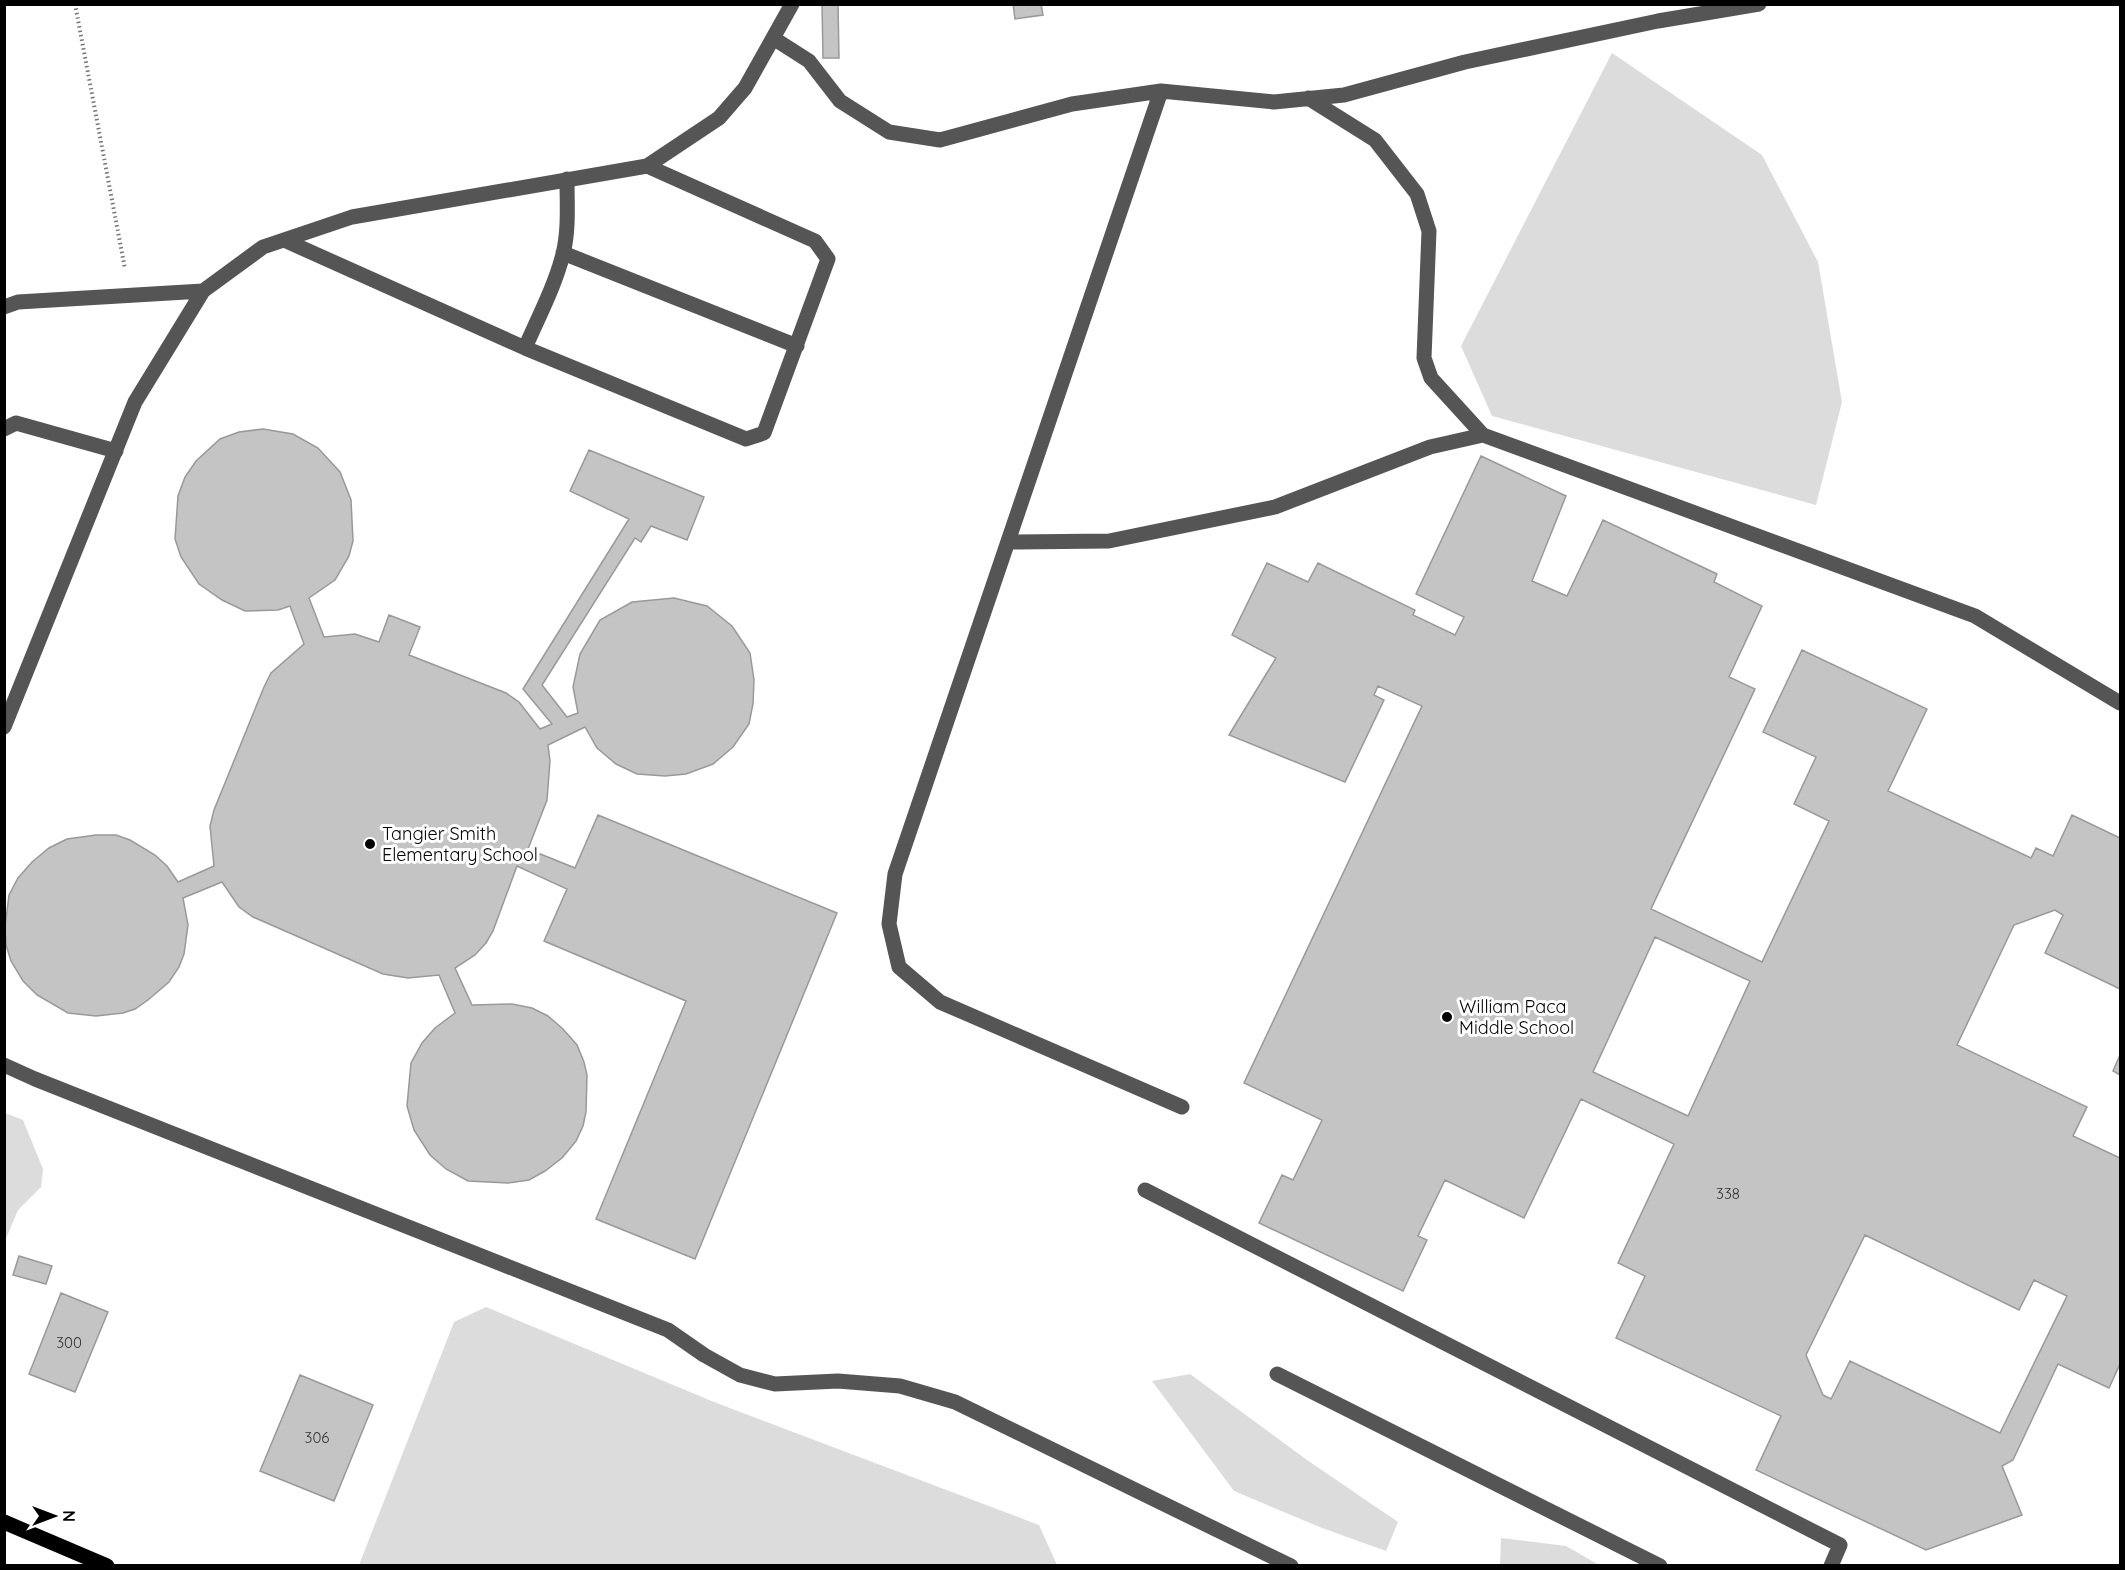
<svg xmlns="http://www.w3.org/2000/svg" width="2125" height="1570" viewBox="0 0 2125 1570" font-family="Quicksand,sans-serif">
<rect width="100%" height="100%" fill="#fff"/>
<path fill="#dcdcdc" d="M1612 53 1762 155 1818 262 1842 402 1816 505 1492 416 1461 346Z
M5 1113 23 1120 43 1169 41 1187 18 1210 5 1241Z
M486 1307 714 1402 1039 1525 1057 1565H359L454 1322Z
M1190 1374 1307 1460 1398 1522 1386 1551 1322 1528 1234 1491 1152 1381Z
M1501 1538 1566 1546 1599 1565H1500Z"/>
<path fill="#c4c4c4" stroke="#999" stroke-width="1.5" fill-rule="evenodd" d="M822 4H838L839 58H823Z
M1013 4H1041L1043 15 1015 19Z
M263 429 293 434 318 448 340 472 351 500 353 541 349 556 335 580 309 598 324 637 355 634 379 642 389 615 420 627 409 655 506 693 519 702 540 729 552 724 523 689 629 519 570 491 589 450 704 497 687 540 651 526 641 542 635 538 542 685 567 717 578 713 573 687 580 654 600 620 632 602 674 598 707 606 732 626 750 653 754 680 753 704 749 724 733 747 713 764 686 774 665 776 637 774 616 764 597 748 585 727 548 745 550 761 547 800 528 849 575 868 598 815 837 913 695 1259 596 1219 686 1001 544 941 567 889 517 866 493 931 486 943 475 955 455 968 472 1005 512 1004 532 1008 548 1016 563 1029 577 1045 584 1062 587 1075 586 1112 583 1126 576 1141 562 1158 545 1171 529 1180 508 1183 468 1181 446 1169 430 1155 414 1130 407 1106 411 1063 422 1043 435 1028 455 1013 439 975 408 978 383 974 253 917 239 907 222 882 183 898 188 925 184 954 179 967 169 982 148 1000 135 1009 123 1013 96 1016 68 1013 37 995 23 981 11 961 6 945 5 927 9 895 18 878 32 862 49 848 67 839 96 835H116L130 840 155 855 167 866 178 882 214 866 210 826 214 810 264 687 271 673 304 644 290 606 278 610 245 611 222 600 199 584 181 557 175 539 178 496 185 477 196 461 220 439 239 432Z
M1481 456 1566 496 1532 581 1567 596 1603 520 1717 574 1714 582 1762 606 1729 677 1755 689 1651 909 1762 962 1829 821 1794 804 1816 757 1763 732 1802 650 1927 709 1888 791 2031 858 2036 848 2053 856 2072 815 2120 838V989L2045 953 2063 915 2055 910 2014 925 1957 1045 2087 1107 2073 1136 2120 1158V1364L2109 1388 2058 1364 2013 1460 2002 1466 2022 1515 1926 1550 1756 1470 1781 1416 1616 1338 1645 1276 1618 1263 1674 1144 1581 1099 1524 1218 1445 1180 1418 1236 1427 1240 1403 1291 1259 1223 1282 1175 1293 1180 1322 1120 1244 1083 1422 706 1378 686 1374 695 1384 700 1345 782 1229 735 1276 658 1232 635 1267 563 1308 582 1318 563 1415 610 1413 615 1455 635 1464 617 1416 594ZM1655 937 1750 981 1688 1116 1593 1072ZM1865 1235 2019 1310 2034 1280 2067 1296 2000 1433 1850 1361 1831 1399 1823 1395 1806 1355Z
M2120 1055V1075L2113 1071Z
M19 1256 52 1266 46 1284 13 1275Z
M61 1293 108 1312 75 1392 29 1374Z
M300 1375 373 1405 334 1501 260 1471Z"/>
<g fill="none" stroke-linecap="round" stroke-linejoin="round">
<path stroke="#777" stroke-width="4" stroke-dasharray="1.5 3" stroke-linecap="butt" d="M75 4 125 269"/>
<path stroke="#555" stroke-width="15" d="M773 38 809 61 840 101 889 132 940 140 1072 104 1161 91 1274 102 1344 95 1465 62 1658 21 1759 4
M1161 91 895 874 889 924 899 967 940 1002 1182 1107
M1308 98 1375 140 1417 194 1429 231 1424 358 1431 378 1483 435 1975 616 2120 703
M284 240 525 348 746 439 764 433 828 259 815 241 647 166
M563 253 797 346
M4 307 18 302 203 291 263 247 352 217 647 166 719 118 745 88 792 4
M525 348C538 318 555 286 563 254 569 230 567 204 567 179
M4 429 16 423 116 451
M1008 542 1109 541 1275 507 1430 447 1483 435
M4 727 135 402 203 291
M4 1065 35 1079 668 1330 704 1355 740 1375 775 1384 838 1381 900 1386 955 1402 1291 1566
M1145 1190 1840 1545 1831 1566
M1277 1374 1660 1566"/>
<path stroke="#000" stroke-width="15" d="M4 1522 107 1566"/>
</g>
<g fill="#000" stroke="#fff" stroke-width="2">
<circle cx="370" cy="844" r="6"/>
<circle cx="1447" cy="1017" r="6"/>
</g>
<g text-anchor="middle" stroke-width="6" stroke-linejoin="round" paint-order="stroke">
<g font-size="15" fill="#313131">
<text x="1728" y="1199">338</text>
<text x="69" y="1348">300</text>
<text x="317" y="1443">306</text>
</g>
<g font-size="18" fill="#000" stroke="#fff" text-anchor="start">
<text x="382" y="840">Tangier Smith<tspan x="382" dy="21">Elementary School</tspan></text>
<text x="1459" y="1013">William Paca<tspan x="1459" dy="21">Middle School</tspan></text>
</g>
</g>
<rect width="2125" height="1570" fill="none" stroke="#000000" stroke-width="12"/>
<g transform="translate(54 1516) rotate(90)" stroke="#ffffff" stroke-width="4.5" paint-order="stroke">
<path d="M0-4.5L10 22L0 15L-10 22Z" fill="#000000"/>
<text y="-9" font-size="16" font-weight="bold" text-anchor="middle" fill="#000000">N</text>
</g>
</svg>
